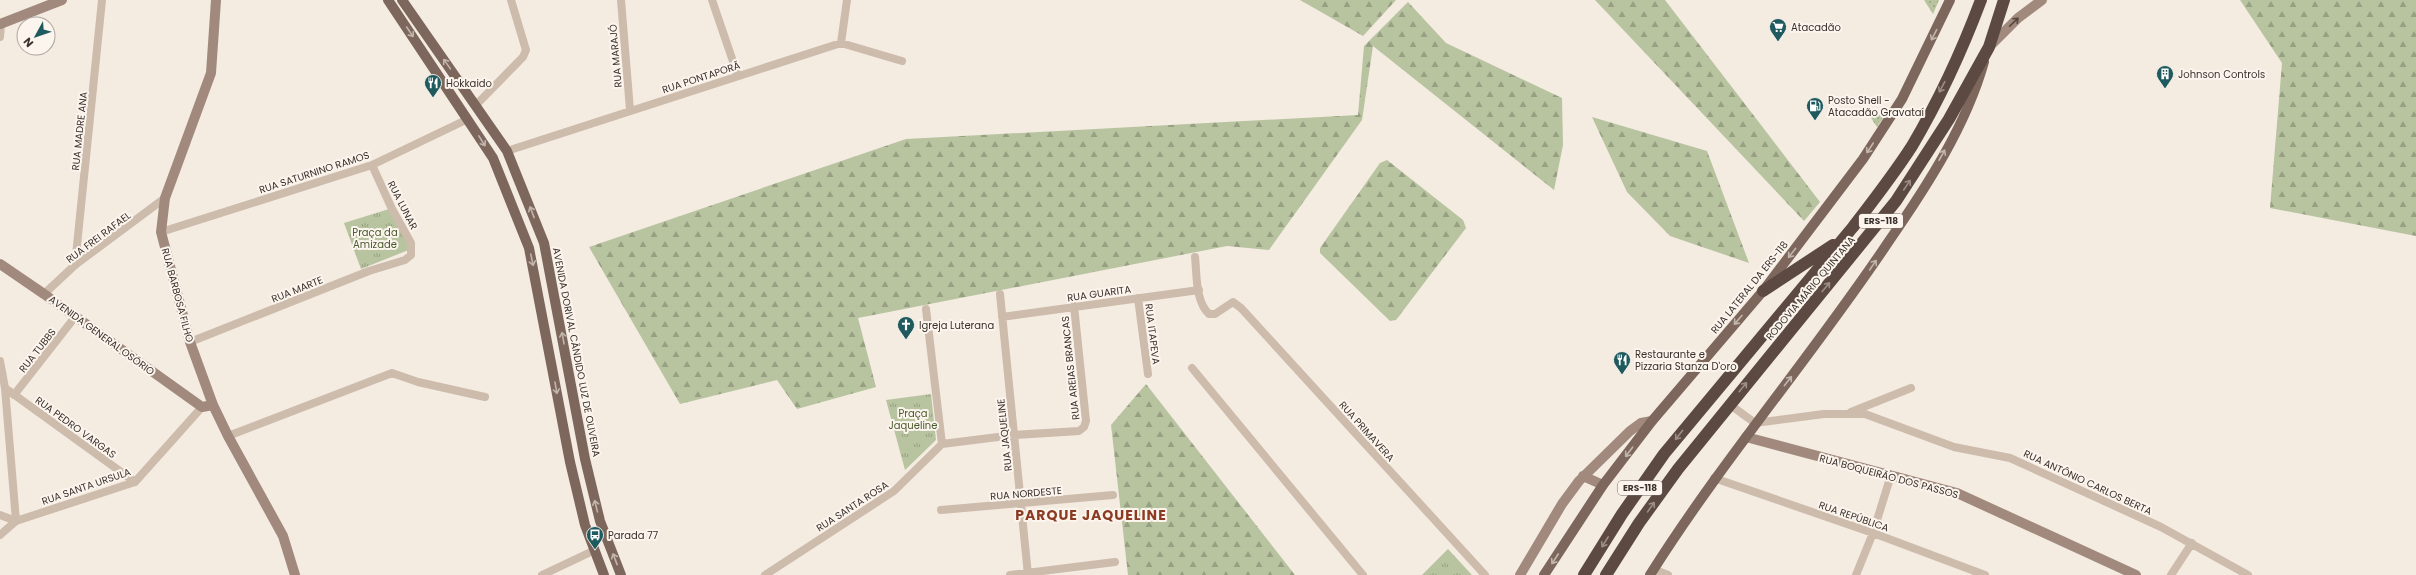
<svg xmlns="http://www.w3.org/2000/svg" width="2416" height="575" viewBox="0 0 2416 575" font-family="Poppins,sans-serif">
<defs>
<pattern id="grass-dots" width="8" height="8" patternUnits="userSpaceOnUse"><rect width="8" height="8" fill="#b8c4a0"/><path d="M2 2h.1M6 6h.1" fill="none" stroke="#97a083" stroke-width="1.8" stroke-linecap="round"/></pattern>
<pattern id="forest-firs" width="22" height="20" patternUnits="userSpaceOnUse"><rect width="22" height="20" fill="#b8c4a0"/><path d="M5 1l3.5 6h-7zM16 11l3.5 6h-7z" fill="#97a083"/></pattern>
<pattern id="park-tufts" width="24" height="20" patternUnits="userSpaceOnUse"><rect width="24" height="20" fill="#b8c4a0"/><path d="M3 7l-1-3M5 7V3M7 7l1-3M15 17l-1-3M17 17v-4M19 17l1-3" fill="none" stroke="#97a083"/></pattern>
</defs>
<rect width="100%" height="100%" fill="#f4ebe1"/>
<path fill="url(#grass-dots)" d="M1924 0H1939L1933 14Z
M1886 114 1877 127 1869 115Z"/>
<path fill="url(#forest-firs)" d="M1300 0H1396L1363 36Z
M1595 0H1665L1820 202 1804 221Z
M2240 0H2416V236L2270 208 2282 63Z
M1408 2 1446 43 1562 98 1563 145 1554 190 1373 46 1362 120 1269 250 1227 246 858 318 876 387 797 409 777 380 680 404 589 247 906 139 1358 115 1364 46Z
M1592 117 1707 151 1749 263 1670 236 1627 192Z
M1387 160 1463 220 1466 228 1396 320 1390 321 1320 253V248L1380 163Z
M1146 384 1295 575H1128L1111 425Z"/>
<path fill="url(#park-tufts)" d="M389 209 411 249 361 269 344 223Z
M931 394 936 440 905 470 886 400Z
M1448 549 1472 575H1422Z"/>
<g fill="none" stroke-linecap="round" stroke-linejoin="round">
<path stroke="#cdbbac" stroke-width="8" d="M621 0 630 110
M712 0 738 76
M0 37 1 24
M841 43 847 0
M476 105 523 57 526 50 511 0
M507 151 841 43 902 61
M161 232 372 165 468 119
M1195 257C1197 274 1195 301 1209 314H1215L1233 302 1241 308 1485 575
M75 265 102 0
M44 294 75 265 165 198
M1000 294 1028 575
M1138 298 1148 374
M926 309 942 444
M1002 317 1199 290
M190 342 369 271 405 260 411 255V243L392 209 372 165
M0 361 5 388 16 521
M1192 368 1363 575
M5 388 135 482
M14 395 75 317
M1729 404 1755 423 1824 414H1865L1954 447 2010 458 2161 527 2248 575
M1851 412 1911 388
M228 436 392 373 418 382 485 397
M1714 478 1873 533 1985 575
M941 510 1113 495
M0 515 16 521
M0 535 16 521 135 482 202 407
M1653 569 1668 575
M542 575 595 550
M765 575 894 491 942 444 1014 435 1079 431 1084 427 1086 421 1074 306
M1010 575 1115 562
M1856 575 1873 533 1891 475
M2171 575 2192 543"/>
<path stroke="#a18a7d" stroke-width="10" d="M216 0 211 73 165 198 161 232 190 342 213 405 228 436 283 536 295 575
M0 24 62 0
M1989 47 2018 18 2042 0
M0 264 44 294 202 407 213 405
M1746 437 1957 493 2136 575
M1583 476 1603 485
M1520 575 1562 504 1579 481 1630 431 1641 423 1652 421"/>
<path stroke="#7d675c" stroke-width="10" d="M388 0 493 158 529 248 570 462 585 525 604 575
M402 0 507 151 544 243 585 459 600 521 621 575
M1544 575 1603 485 1652 421 1763 291 1863 159 1902 99 1950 0
M1650 575C1723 459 1813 355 1889 241 1927 186 1966 126 1984 62"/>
<path stroke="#5c4a42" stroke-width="12" d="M1763 291 1833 245
M1584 575 1622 514 1664 454 1853 227C1873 201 1894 174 1912 146 1938 102 1963 48 1981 0
M1606 575 1639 523 1678 469 1896 201 1949 119 1989 47 2004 0"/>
</g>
<defs><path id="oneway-shaft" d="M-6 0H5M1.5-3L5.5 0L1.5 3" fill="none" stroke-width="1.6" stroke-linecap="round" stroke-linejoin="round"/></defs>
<use stroke="#544640" href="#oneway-shaft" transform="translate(2014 22) rotate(-44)"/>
<g stroke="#c2b5ac">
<use href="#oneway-shaft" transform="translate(410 32) rotate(56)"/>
<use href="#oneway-shaft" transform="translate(1934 35) rotate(117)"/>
<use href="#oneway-shaft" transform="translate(447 64) rotate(-125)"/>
<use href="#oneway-shaft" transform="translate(482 141) rotate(58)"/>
<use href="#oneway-shaft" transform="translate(1870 148) rotate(123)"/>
<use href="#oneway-shaft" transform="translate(1942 155) rotate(-61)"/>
<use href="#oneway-shaft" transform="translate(532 212) rotate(-111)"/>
<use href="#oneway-shaft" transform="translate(1792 253) rotate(128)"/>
<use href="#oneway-shaft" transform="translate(532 260) rotate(78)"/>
<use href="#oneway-shaft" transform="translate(1873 265) rotate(-56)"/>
<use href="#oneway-shaft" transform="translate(1738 320) rotate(131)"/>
<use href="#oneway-shaft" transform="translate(563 338) rotate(-100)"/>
<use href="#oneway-shaft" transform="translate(1788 381) rotate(-52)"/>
<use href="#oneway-shaft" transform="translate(556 388) rotate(80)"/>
<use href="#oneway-shaft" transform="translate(1629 452) rotate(127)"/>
<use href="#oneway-shaft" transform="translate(596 506) rotate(-104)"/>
<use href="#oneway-shaft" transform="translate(615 559) rotate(-111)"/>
<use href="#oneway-shaft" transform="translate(1555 559) rotate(123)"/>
</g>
<g stroke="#9c8e87">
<use href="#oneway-shaft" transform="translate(1942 87) rotate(118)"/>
<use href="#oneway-shaft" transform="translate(1907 185) rotate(-56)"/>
<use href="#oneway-shaft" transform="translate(1826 287) rotate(-50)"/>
<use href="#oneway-shaft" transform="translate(1743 387) rotate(-51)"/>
<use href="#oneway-shaft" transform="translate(1679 435) rotate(128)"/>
<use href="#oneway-shaft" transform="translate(1651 507) rotate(-55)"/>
<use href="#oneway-shaft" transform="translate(1605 542) rotate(122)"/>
</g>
<defs>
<symbol id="supermarket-pin" viewBox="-11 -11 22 30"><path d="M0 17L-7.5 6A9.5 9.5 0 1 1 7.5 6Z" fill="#1f5a5e" stroke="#fbf5ee"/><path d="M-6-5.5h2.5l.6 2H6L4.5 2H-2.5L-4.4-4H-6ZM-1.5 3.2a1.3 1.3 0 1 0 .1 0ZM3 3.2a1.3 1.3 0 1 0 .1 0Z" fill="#fff"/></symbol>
<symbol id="building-pin" viewBox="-11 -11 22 30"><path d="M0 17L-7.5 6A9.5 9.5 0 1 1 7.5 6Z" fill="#1f5a5e" stroke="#fbf5ee"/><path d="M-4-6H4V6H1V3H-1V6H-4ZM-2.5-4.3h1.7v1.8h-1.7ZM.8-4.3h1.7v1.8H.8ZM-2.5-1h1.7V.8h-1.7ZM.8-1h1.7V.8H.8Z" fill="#fff"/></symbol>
<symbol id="restaurant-pin" viewBox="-11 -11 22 30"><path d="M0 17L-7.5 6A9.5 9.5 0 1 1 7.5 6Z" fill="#1f5a5e" stroke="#fbf5ee"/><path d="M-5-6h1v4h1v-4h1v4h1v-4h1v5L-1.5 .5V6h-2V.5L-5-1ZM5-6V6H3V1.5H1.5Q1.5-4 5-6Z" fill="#fff"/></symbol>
<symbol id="fuel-pin" viewBox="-11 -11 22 30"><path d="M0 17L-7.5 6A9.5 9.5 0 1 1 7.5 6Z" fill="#1f5a5e" stroke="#fbf5ee"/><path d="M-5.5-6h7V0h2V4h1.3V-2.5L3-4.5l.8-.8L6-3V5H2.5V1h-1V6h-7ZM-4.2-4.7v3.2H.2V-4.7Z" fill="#fff"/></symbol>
<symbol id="church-pin" viewBox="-11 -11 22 30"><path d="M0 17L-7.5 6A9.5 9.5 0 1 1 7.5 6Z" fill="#1f5a5e" stroke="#fbf5ee"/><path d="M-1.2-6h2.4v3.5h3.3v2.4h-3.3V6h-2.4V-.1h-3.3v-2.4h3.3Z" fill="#fff"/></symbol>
<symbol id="bus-pin" viewBox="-11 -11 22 30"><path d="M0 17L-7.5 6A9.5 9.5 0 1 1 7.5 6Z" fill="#1f5a5e" stroke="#fbf5ee"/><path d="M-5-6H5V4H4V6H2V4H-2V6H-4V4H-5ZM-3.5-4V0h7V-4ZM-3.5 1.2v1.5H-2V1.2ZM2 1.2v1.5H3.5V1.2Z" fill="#fff"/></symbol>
</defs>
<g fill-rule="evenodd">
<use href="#supermarket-pin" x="1768" y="17" width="20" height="27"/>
<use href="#building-pin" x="2155" y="64" width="20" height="27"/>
<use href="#restaurant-pin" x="423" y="73" width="20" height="27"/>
<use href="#fuel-pin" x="1805" y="96" width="20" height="27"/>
<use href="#church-pin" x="896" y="315" width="20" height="27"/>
<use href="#restaurant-pin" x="1612" y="350" width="20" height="27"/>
<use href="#bus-pin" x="585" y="525" width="20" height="27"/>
</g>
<g text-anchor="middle" stroke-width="4" stroke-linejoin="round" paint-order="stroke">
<g fill="#fbf5ee" stroke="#756b66" stroke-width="1">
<rect x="1859" y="214" width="44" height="14" rx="3"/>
<rect x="1618" y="481" width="44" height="14" rx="3"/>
</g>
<g font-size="9" font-weight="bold" fill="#3b302b">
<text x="1881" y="224">ERS-118</text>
<text x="1640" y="491">ERS-118</text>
</g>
<g font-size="10" fill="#3b302b" stroke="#fbf5ee" text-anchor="start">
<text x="1791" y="31">Atacadão</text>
<text x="2178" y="78">Johnson Controls</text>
<text x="446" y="87">Hokkaido</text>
<text x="1828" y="104">Posto Shell -<tspan x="1828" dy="12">Atacadão Gravataí</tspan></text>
<text x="919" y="329">Igreja Luterana</text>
<text x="1635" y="358">Restaurante e<tspan x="1635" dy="12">Pizzaria Stanza D'oro</tspan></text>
<text x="608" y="539">Parada 77</text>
</g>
<g font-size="10" fill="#3b302b" stroke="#fbf5ee">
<text transform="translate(615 56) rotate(-95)" y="4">RUA MARAJÓ</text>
<text transform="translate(701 77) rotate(-18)" y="4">RUA PONTAPORÃ</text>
<text transform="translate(79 131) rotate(-84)" y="4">RUA MADRE ANA</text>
<text transform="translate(314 172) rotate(-18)" y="4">RUA SATURNINO RAMOS</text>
<text transform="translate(403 205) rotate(63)" y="4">RUA LUNAR</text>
<text transform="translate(98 237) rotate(-37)" y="4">RUA FREI RAFAEL</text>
<text transform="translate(1749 287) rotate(-51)" y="4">RUA LATERAL DA ERS-118</text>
<text transform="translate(1810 288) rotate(-50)" y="4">RODOVIA MÁRIO QUINTANA</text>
<text transform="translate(297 289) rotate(-22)" y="4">RUA MARTE</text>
<text transform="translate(1099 293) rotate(-8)" y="4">RUA GUARITA</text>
<text transform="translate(178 295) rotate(75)" y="4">RUA BARBOSA FILHO</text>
<text transform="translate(1153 334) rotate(83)" y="4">RUA ITAPEVA</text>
<text transform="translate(102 335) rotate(36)" y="4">AVENIDA GENERAL OSÓRIO</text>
<text transform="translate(37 350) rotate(-52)" y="4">RUA TUBBS</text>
<text transform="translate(577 352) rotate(79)" y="4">AVENIDA DORIVAL CÂNDIDO LUZ DE OLIVEIRA</text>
<text transform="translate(1070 368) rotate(-96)" y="4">RUA AREIAS BRANCAS</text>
<text transform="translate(76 427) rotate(36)" y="4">RUA PEDRO VARGAS</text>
<text transform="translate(1367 431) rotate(48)" y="4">RUA PRIMAVERA</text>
<text transform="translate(1004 435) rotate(-96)" y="4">RUA JAQUELINE</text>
<text transform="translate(1889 476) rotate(15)" y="4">RUA BOQUEIRÃO DOS PASSOS</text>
<text transform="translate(2088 482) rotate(25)" y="4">RUA ANTÔNIO CARLOS BERTA</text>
<text transform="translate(86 486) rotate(-19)" y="4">RUA SANTA URSULA</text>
<text transform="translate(1026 493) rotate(-5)" y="4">RUA NORDESTE</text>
<text transform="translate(852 506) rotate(-33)" y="4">RUA SANTA ROSA</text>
<text transform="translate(1854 516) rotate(19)" y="4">RUA REPÚBLICA</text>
</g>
<g font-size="10" fill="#4a5a2e" stroke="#fbf5ee">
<text x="375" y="236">Praça da<tspan x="375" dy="12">Amizade</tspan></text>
<text x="913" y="417">Praça<tspan x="913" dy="12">Jaqueline</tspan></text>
</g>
<g font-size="14" font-weight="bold" letter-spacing="1" fill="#8c3b22" stroke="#fbf5ee">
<text x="1091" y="520">PARQUE JAQUELINE</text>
</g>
</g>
<g transform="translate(36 36) rotate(230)"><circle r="19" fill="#fbf5ee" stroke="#aea6a0"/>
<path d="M0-3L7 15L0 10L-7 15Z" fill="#1f5a5e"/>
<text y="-6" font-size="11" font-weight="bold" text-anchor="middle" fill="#3b302b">N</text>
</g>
</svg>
